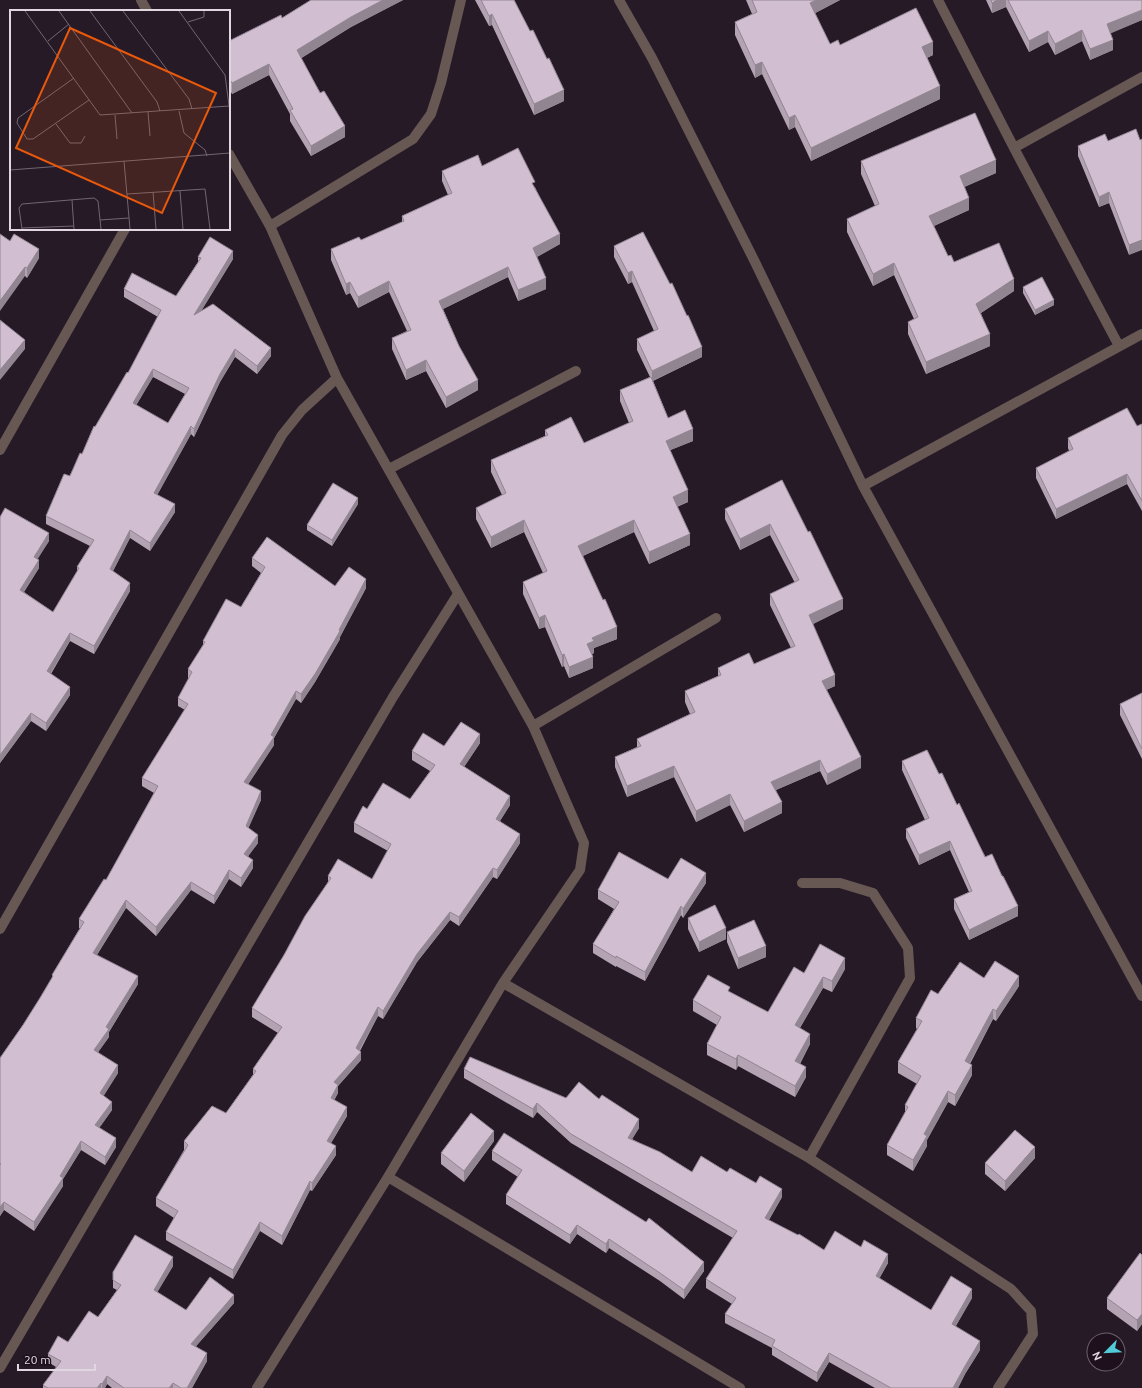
<svg xmlns="http://www.w3.org/2000/svg" width="1142" height="1388" viewBox="0 0 1142 1388" font-family="Ubuntu,sans-serif">
<rect width="100%" height="100%" fill="#271a27"/>
<g fill="none" stroke-linecap="round" stroke-linejoin="round">
<path stroke="#675853" stroke-width="10" d="M141 0 147 11
M619 0 652 58 755 262 863 486 1142 996
M938 0 1014 148 1119 346
M1014 148 1142 77
M229 154 270 226 337 378 533 726 584 843 580 870 503 983 388 1177 257 1388
M270 226 413 139 431 114 441 83 461 0
M0 450 125 229
M389 469 576 371
M863 486 1142 334
M533 726 716 618
M802 883H840L873 893 908 948 910 978 809 1158
M0 929 282 435 302 410 337 378
M503 983 809 1158 1011 1289 1031 1311 1033 1334 998 1388
M388 1177 740 1388
M0 1368 393 697 458 594"/>
</g>
<path fill="#b4a3b3" fill-rule="evenodd" d="M311 0H403L351 27 301 58 345 137 311 156 290 121V114L269 75 232 94 229 88V41L282 18Z
M475 0H514L564 101 534 115 492 25 489 26Z
M746 0H840L815 13 830 44 933 55 927 58 940 99 811 161 795 127 789 130 762 74 755 78 735 35V22L752 14Z
M986 0H1142V20L1110 33 1113 50 1090 60 1082 41 1055 55 1048 42 1029 52 1006 7 992 13Z
M1136 129 1129 255 1109 203 1099 207 1078 156V146L1108 141Z
M861 161 996 173 964 187 969 210 934 226 948 256 954 262 1014 291 981 313 990 346 926 374 908 334V322L914 319 894 275 873 286 847 232V219L875 206 861 174Z
M482 166 535 187 560 244 537 257 546 289 518 301 508 277 443 309 478 390 446 408 426 371 406 380 392 349V338L407 331 389 292 358 308 350 293 346 295 331 260V249L361 240 402 222V216L448 195 442 181V171Z
M10 241 39 258 27 278 25 276Z
M614 246 702 357 653 381 668 418 693 441 670 450 688 502 677 507 690 545 649 564 634 532 583 556 617 639 594 648V653L592 654 593 668 569 678 564 666 562 667 545 627 539 629 523 594V582L543 573 524 532 491 548 476 519V508L502 495 491 472V460L545 436V430L584 443 629 423 620 401V390L650 377 637 350V339L654 331 632 282 628 284 614 257Z
M198 257 233 259 201 311 271 356 257 374 235 357 220 382 194 437 191 434 157 495 175 512 150 551 130 538 113 571 130 591 94 654 70 641 51 674 70 695 46 731 31 721 0 763V517L49 541 37 559 39 568 24 592 53 612 77 572V567L90 546 46 524V516L82 454 95 427 128 373 158 317 124 297V289L176 296 198 262ZM153 377 185 394 168 423 136 405Z
M1023 287 1054 305 1035 315 1023 293Z
M1142 424V511L1127 484 1056 519 1036 478V468L1069 451 1068 448V438L1137 426Z
M782 480 843 609 813 624 835 686 826 690 861 768 827 785 820 771 776 790 782 813 744 832 730 805 696 822 674 777 627 797 615 767V757L637 747V739L690 714 685 702V691L718 676V668L754 664 791 648 770 605V594L795 583 770 535 740 550 725 519V509Z
M358 504 332 546 307 530V525Z
M252 558 335 586 366 588 340 637V639L315 682 301 703 296 699 274 738V745L248 784 261 800 248 828 258 843 248 856 253 868 241 887 229 879 214 904 191 890 156 936 126 908 97 955 138 984 109 1032V1037L98 1052 118 1073 103 1096 112 1110 99 1128 116 1147 105 1165 81 1150 63 1179V1186L34 1231 4 1210 0 1216V1058L23 1025 40 998 52 978V975L80 928H79V919L106 880 154 793 142 786V778L185 710 178 706V698L189 678H188V669L203 646V641L241 607 261 573 252 566Z
M1142 693V759L1120 715V704Z
M480 743 464 767 510 805 500 821 520 843 497 879 493 877 459 926 450 920 417 962 383 1019 378 1016 360 1051 361 1060 338 1086V1093L334 1100 347 1116 331 1143 336 1155 312 1191 310 1190 282 1245 260 1231 233 1279 166 1240V1232L174 1218 156 1206V1198L184 1150V1141L226 1113 253 1075V1069L278 1033 252 1017V1008L328 882V876L372 879 388 851 354 832V823L367 809 410 799 430 771 412 760V751L444 746Z
M902 761 939 774 957 805 1018 916 969 940 954 909V899L969 892 950 850 919 865 906 838V829L925 820 902 770Z
M668 879 706 883 683 918 681 915 645 981 616 966V967L593 953V944L614 909 598 899V890Z
M688 918 726 939 699 952 688 929Z
M727 932 766 957 738 969 727 942Z
M845 969 832 992 823 988 800 1028 810 1044 800 1064 806 1077 795 1097 738 1066 736 1070 707 1055V1044L717 1025 693 1011V1000L730 992 768 1012 804 973Z
M1019 986 996 1021 993 1019 970 1064 972 1075 955 1106 948 1102 927 1140V1146L913 1171 887 1155V1145L905 1113V1105L917 1084 898 1073V1062L917 1029 916 1028V1018L938 994Z
M464 1069 566 1098 599 1099 639 1128 632 1139 692 1172H727L756 1183 782 1197 769 1220 824 1250 888 1263 879 1278 931 1310 972 1298 955 1327 980 1350 965 1374 958 1388H875L829 1362 817 1382 772 1355V1348L725 1323V1314L732 1304 706 1288V1279L733 1238 571 1143 537 1112 533 1118 464 1078Z
M494 1141 464 1182 441 1164V1153Z
M492 1151 704 1271 684 1299 660 1281 609 1248 606 1253 577 1234 570 1244 506 1204V1195L518 1177 492 1160Z
M1035 1158 1005 1191 985 1174V1163Z
M1142 1255V1324L1137 1331 1107 1309V1298Z
M173 1266 157 1292 186 1310 234 1303 196 1346 207 1361 192 1388H112L107 1384 105 1388H43V1385L56 1367 48 1362V1354L68 1342 98 1317 117 1290 113 1288V1272Z"/>
<path fill="#928592" d="M383 0H403L351 27 297 61V50L351 17Z
M816 0H840L810 16V3Z
M997 0H1006V7L992 13V3Z
M1142 10V20L1107 35V24Z
M492 14V25L489 26V16Z
M1082 30V41L1055 55V44Z
M1048 31V42L1029 52V41Z
M1113 40V50L1090 60V49Z
M933 42V55L922 60V47Z
M762 62V74L755 78V65Z
M269 64V75L232 94V83Z
M940 86V99L811 161V148Z
M564 90V101L534 115V104Z
M795 115V127L789 130V118Z
M345 126V137L311 156V146Z
M996 160V173L960 189V176Z
M1109 192V203L1099 207V197Z
M969 198V210L929 228V216Z
M560 234V244L533 259V248Z
M1142 240V250L1129 255V245Z
M39 249V258L27 278V268Z
M233 251V259L194 323V315Z
M894 263V275L873 286V274Z
M25 267V276L0 311V301Z
M508 267V277L439 311V301Z
M632 271V282L628 284V273Z
M546 278V289L518 301V290Z
M1014 279V291L976 316V304Z
M389 281V292L358 308V297Z
M350 282V293L346 295V284Z
M1054 300V305L1035 315V310Z
M990 334V346L926 374V362Z
M25 340V349L0 380V370Z
M702 347V357L652 381V371Z
M271 348V356L257 374V366Z
M235 349V357L220 382 194 437V429L220 374Z
M426 360V371L406 380V370Z
M153 369V377L133 411V403Z
M478 380V390L446 408V397Z
M191 426V434L154 501V493Z
M693 429V441L666 452V441Z
M1127 474V484L1056 519V509Z
M688 490V502L673 508V497Z
M358 498V504L332 546V540Z
M175 504V512L150 551V543Z
M524 520V532L491 548V537Z
M634 520V532L578 558V546Z
M770 524V535L740 550V539Z
M130 530V538L110 577V569Z
M49 533V541L34 565V557Z
M690 534V545L649 564V552Z
M39 560V568L20 598V590Z
M366 579V588L340 637V639L315 682 301 703V694L339 630Z
M130 583V591L94 654V646Z
M843 599V609L809 626V615Z
M545 615V627L539 629V618Z
M617 627V639L594 648V653L587 656V644L592 638Z
M70 633V641L47 679V671Z
M564 654V666L562 667V655Z
M593 657V668L569 678V667Z
M835 675V686L822 692V681Z
M70 687V695L46 731V723Z
M296 691V699L274 738V745L244 791V782Z
M31 713V721L0 763V755Z
M480 734V743L460 773V764Z
M861 757V768L827 785V774Z
M820 760V771L771 792V782Z
M674 766V777L627 797V786Z
M261 791V800L246 834V826Z
M730 794V805L696 822V811Z
M510 796V805L496 827V819Z
M782 802V813L744 832V821Z
M520 834V843L497 879V870Z
M258 835V843L244 862V854Z
M950 841V850L919 865V855Z
M253 860V868L241 887V878Z
M493 868V877L459 926V917Z
M229 870V879L214 904V896Z
M706 873V883L683 918V909Z
M191 882V890L156 936V927Z
M126 900V908L93 961V953Z
M681 906V915L645 981V972Z
M1018 906V916L969 940V930Z
M450 912V920L417 962 383 1019V1011L417 954Z
M726 928V939L699 952V942Z
M766 946V957L738 969V958Z
M845 958V969L832 992V981Z
M138 976V984L109 1032V1037L94 1058V1050L106 1027Z
M1019 976V986L996 1021V1011Z
M823 977V988L795 1036V1025Z
M378 1007V1016L356 1056V1048Z
M993 1009V1019L965 1072V1061Z
M810 1034V1044L795 1072V1061Z
M361 1052V1060L338 1086V1093L331 1107V1098L334 1082Z
M738 1055V1066L736 1070V1059Z
M118 1065V1073L100 1102V1093Z
M972 1065V1075L955 1106V1095Z
M806 1067V1077L795 1097V1086Z
M948 1091V1102L927 1140V1146L913 1171V1160L924 1134Z
M112 1102V1110L95 1134V1125Z
M537 1103V1112L533 1118V1109Z
M347 1107V1116L327 1150V1141Z
M639 1119V1128L628 1146V1138Z
M494 1131V1141L464 1182V1171Z
M116 1138V1147L105 1165V1157Z
M81 1141V1150L63 1179V1186L34 1231V1222L60 1176Z
M336 1146V1155L312 1191V1183Z
M1035 1147V1158L1005 1191V1181Z
M310 1181V1190L282 1245V1236Z
M782 1189V1197L765 1226V1218Z
M4 1202V1210L0 1216V1207Z
M260 1222V1231L233 1279V1270Z
M577 1225V1234L570 1244V1235Z
M609 1239V1248L606 1253V1244Z
M888 1254V1263L876 1285V1276Z
M173 1257V1266L154 1298V1290Z
M704 1262V1271L684 1299V1290Z
M972 1289V1298L952 1333V1324Z
M234 1295V1303L191 1352V1344Z
M1142 1314V1324L1137 1331V1320Z
M980 1341V1350L965 1374 958 1388H953L965 1366Z
M207 1353V1361L192 1388H187Z
M829 1353V1362L817 1382V1373Z
M107 1376V1384L105 1388H102V1384Z
M101 1383V1388H97Z
M173 1383V1388H169Z"/>
<path fill="#d1bed0" stroke="#928592" fill-rule="evenodd" d="M311 0H383L351 17 297 50 320 93 324 91 345 126 311 146 290 110 293 109 269 64 232 83 229 78V41L281 15 282 18Z
M481 0H514L530 31 533 30 547 59 549 58 564 90 534 104 492 14 489 16Z
M752 0H816L810 3 830 44 838 40 840 45 916 8 933 42 922 47 940 86 811 148 795 115 789 118 762 62 755 65 735 22 757 12Z
M991 0H997L992 3Z
M1008 0H1142V10L1107 24 1113 40 1090 49 1082 30 1055 44 1048 31 1029 41Z
M975 113 996 160 960 176 969 198 929 216 948 256 951 255 954 262 999 243 1014 279 976 304 990 334 926 362 908 322 918 317 894 263 873 274 847 219 879 204 861 161Z
M1136 129 1140 140 1142 139V240L1129 245 1109 192 1099 197 1078 146 1105 134 1108 141Z
M518 148 535 182 532 183 560 234 533 248 546 278 518 290 508 267 439 301 459 346 478 380 446 397 426 360 406 370 392 338 411 330 389 281 358 297 350 282 346 284 331 249 359 237 361 240 404 221 402 216 452 193 442 171 478 155 482 166Z
M643 232 670 284 672 283 687 316 688 315 702 347 652 371 637 339 658 329 632 271 628 273 614 246Z
M0 234 10 241 14 234 39 249 27 268 25 267 0 301Z
M210 237 233 251 194 315 213 304 271 348 257 366 235 349 220 374 194 429 191 426 154 493 175 504 150 543 130 530 110 569 130 583 94 646 70 633 47 671 70 687 46 723 31 713 0 755V517L5 508 49 533 34 557 39 560 20 590 53 612 79 568 77 567 94 540 46 516 64 474 70 476 80 453 82 454 94 426 95 427 127 372 128 373 161 310 124 289 132 273 176 296 201 258 198 257ZM153 369 189 388 168 423 133 403Z
M1042 277 1054 300 1035 310 1023 287Z
M0 320 25 340 0 370Z
M651 377 668 418 685 410 693 429 666 441 688 490 673 497 690 534 649 552 634 520 578 546 603 600 605 599 617 627 592 638 594 641 587 644 593 657 569 667 564 654 562 655 545 615 539 618 523 582 547 571 524 520 491 537 476 508 506 493 491 460 548 435 545 430 571 417 584 443 633 421 620 390Z
M1127 408 1137 426 1142 424V501L1127 474 1056 509 1036 468 1073 449 1068 438Z
M782 480 808 532 810 531 843 599 809 615 835 675 822 681 861 757 827 774 820 760 771 782 782 802 744 821 730 794 696 811 674 766 627 786 615 757 641 746 637 739 695 712 685 691 721 675 718 668 749 653 754 664 795 646 770 594 799 580 770 524 740 539 725 509Z
M333 483 358 498 332 540 307 525Z
M267 537 335 586 349 567 366 579 339 630 340 631 315 674 301 694 296 691 271 735 274 737 244 782 261 791 246 826 258 835 244 854 253 860 241 878 229 870 214 896 191 882 156 927 126 900 93 953 138 976 106 1027 109 1029 94 1050 118 1065 100 1093 112 1102 95 1125 116 1138 105 1157 81 1141 60 1176 63 1178 34 1222 4 1202 0 1207V1165L1 1164H0V1058L23 1025 40 998 53 976 52 975 84 922 79 919 104 879 106 880 158 786 142 778 188 704 178 698 192 672 188 669 205 642 203 641 226 599 241 607 265 567 252 558Z
M1142 693V749L1120 704Z
M461 722 480 734 460 764 510 796 496 819 520 834 497 870 493 868 459 917 450 912 417 954 383 1011 378 1007 356 1048 361 1052 334 1082 338 1085 331 1098 347 1107 327 1141 336 1146 312 1183 310 1181 282 1236 260 1222 233 1270 166 1232 178 1211 156 1198 188 1145 184 1141 212 1106 226 1113 256 1071 253 1069 282 1027 252 1008 284 955 305 916 331 878 328 876 338 859 372 879 391 844 354 823 363 806 367 809 383 783 410 799 435 765 412 751 423 733 444 746Z
M927 750 939 774 942 773 957 805 959 803 985 857 992 854 1002 876H1003L1018 906 969 930 954 899 972 891 950 841 919 855 906 829 929 818 902 761Z
M619 852 668 879 681 858 706 873 683 909 681 906 645 972 616 956V958L593 944 619 902 598 890Z
M715 905 726 928 699 942 688 918Z
M754 920 766 946 738 958 727 932Z
M820 944 845 958 832 981 823 977 795 1025 810 1034 795 1061 806 1067 795 1086 738 1055 736 1059 707 1044 721 1017 693 1000 708 975 730 987 728 991 768 1012 794 967 804 973Z
M995 961 1019 976 996 1011 993 1009 965 1061 972 1065 955 1095 948 1091 924 1134 927 1136 913 1160 887 1145 908 1107 905 1105 921 1076 898 1062 922 1021 916 1018 931 990 938 994 960 962 984 978Z
M470 1057 566 1098 579 1082 599 1099 602 1095 639 1119 628 1138 660 1152 692 1172 701 1156 727 1172 730 1168 756 1183 760 1176 782 1189 765 1218 798 1235 799 1234 824 1250 835 1231 861 1247 864 1240 888 1254 876 1276 931 1310 951 1276 972 1289 952 1324 980 1341 965 1366 953 1388H891L829 1353 817 1373 772 1346 775 1340 725 1314 736 1298 706 1279 737 1231 571 1134 537 1103 533 1109 464 1069Z
M471 1113 494 1131 464 1171 441 1153Z
M1015 1130 1035 1147 1005 1181 985 1163Z
M504 1133 646 1222 649 1218 704 1262 684 1290 660 1273 609 1239 606 1244 577 1225 570 1235 506 1195 522 1170 492 1151Z
M135 1235 173 1257 154 1290 186 1310 210 1277 234 1295 191 1344 207 1353 187 1388H181L173 1383 169 1388H124L107 1376 102 1384 101 1383 97 1388H48L43 1385 61 1361 48 1354 58 1336 68 1342 89 1311 98 1317 121 1285 113 1280V1272Z
M1140 1253 1142 1255V1314L1137 1320 1107 1298Z"/>
<g transform="translate(10 10)">
<rect width="220" height="220" fill="#271a27"/>
<path fill="none" stroke="#716671" stroke-width="1" d="M15 1 90 105 219 96M49 1 122 103M80 1 147 92 150 101M113 1 179 89 182 99M169 1 215 65 220 103M178 12 194 7V1M38 31 59 14M64 68 8 108 7 113 17 129H23L79 90M169 101 174 123 195 140 197 146M138 102 140 126M105 105 107 129M46 114 60 133H71L75 126M114 151 120 219M0 160 220 143M170 181 173 219M143 182 146 219M117 184 195 179 200 219M62 190 64 219M90 210 119 208M12 218 64 216M12 219 9 198 12 194 84 188 88 191 91 219"/>
<path fill="#e8590c" fill-opacity="0.15" stroke="#e8590c" stroke-width="2" d="M60 18 206 83 152 203 6 138Z"/>
<rect width="220" height="220" fill="none" stroke="#e1d7e0" stroke-width="2"/>
</g>
<g transform="translate(1106 1352) rotate(246)"><circle r="19" fill="#1e101d" stroke="#6c606b"/>
<path d="M0-3L7 15L0 10L-7 15Z" fill="#52cbd9"/>
<text y="-6" font-size="11" font-weight="bold" text-anchor="middle" fill="#e1d7e0">N</text>
</g>
<path d="M18 1364v6h77v-6" fill="none" stroke="#e1d7e0" stroke-width="2"/>
<text x="24" y="1364" font-size="12" fill="#e1d7e0" stroke="#1e101d" stroke-width="3" paint-order="stroke">20 m</text>
</svg>
